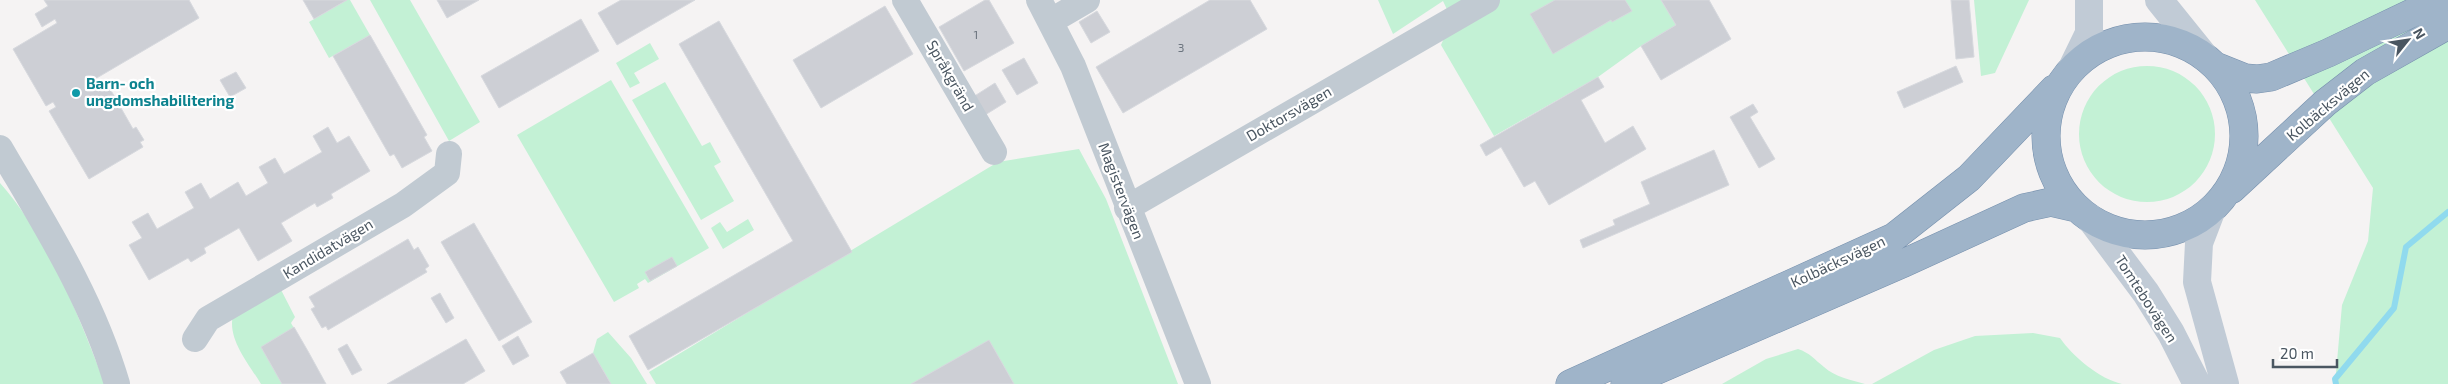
<svg xmlns="http://www.w3.org/2000/svg" width="2448" height="384" viewBox="0 0 2448 384" font-family="'Exo 2',sans-serif">
<rect width="100%" height="100%" fill="#f5f3f3"/>
<path fill="#c3f1d5" d="M347 0H350L370 35 329 58 309 22Z
M370 0H410L480 122 449 141Z
M1378 0H1661L1676 25 1641 46 1598 77 1494 136 1441 45 1452 20 1443 1 1393 34Z
M1974 0H2029L1995 73 1981 76Z
M2255 0H2448V384H2335L2342 305 2368 241 2373 188Z
M650 43 659 59 634 73 640 83 630 88 616 63Z
M2079 134a68 68 0 1 1 136 0a68 68 0 1 1-136 0Z
M611 80 709 248 648 283 645 279 637 284 639 288 614 302 517 135Z
M665 82 702 146 710 142 721 162 714 166 734 201 701 220 632 100Z
M1079 149 1106 199 1178 384H656L649 372 998 162Z
M0 183C51 241 77 313 105 384H0Z
M748 219 754 230 723 249 711 228 720 222 727 232Z
M278 284 295 317 291 323 326 384H261C249 364 227 339 233 315Z
M608 332 631 358 647 384H611L593 353 597 339Z
M2033 333 2060 338C2073 357 2100 379 2122 384H1872L1934 350 1975 336Z
M1798 349C1810 353 1814 359 1824 367 1835 377 1851 380 1865 384H1722L1766 359Z"/>
<g fill="none" stroke-linecap="round" stroke-linejoin="round">
<path stroke="#90daee" stroke-width="6" d="M2336 384 2335 379 2394 308 2406 247 2448 212"/>
</g>
<path fill="#cdcfd5" stroke="#d7d9de" d="M44 0H189L199 18 95 79 98 84 105 80 133 129 136 127 144 140 140 142 143 147 89 179 49 111 56 107 53 102 46 106 13 49 57 23 55 19 42 27 35 14 48 6Z
M303 0H347L314 19Z
M437 0H479L447 18Z
M621 0H695L617 45 598 13Z
M985 0H989L1014 43 964 71 939 27Z
M1210 0H1250L1267 29 1123 113 1096 67Z
M1555 0H1625L1632 11 1612 22 1611 20 1553 54 1530 14Z
M1661 0H1709L1731 39 1661 80 1641 46 1676 25Z
M1951 0H1969L1974 57 1956 59Z
M885 6 913 54 821 108 793 60Z
M1097 11 1110 32 1091 43 1079 22Z
M581 19 599 51 499 108 481 76Z
M719 21 852 252 648 370 629 336 793 241 679 44Z
M370 35 427 135 424 137 432 151 402 168 394 154 390 156 333 56Z
M1024 58 1038 83 1017 95 1002 70Z
M1956 66 1963 82 1904 108 1897 92Z
M236 72 246 88 230 97 220 80Z
M1598 77 1604 87 1581 100 1605 143 1633 126 1646 149 1549 205 1535 181 1524 187 1501 147 1486 156 1480 145Z
M995 83 1006 102 985 115 973 97Z
M1753 104 1758 112 1750 117 1775 159 1759 168 1730 117Z
M328 127 337 143 349 136 370 171 331 194 333 198 317 207 315 203 281 223 292 241 258 261 239 228 204 248 206 253 191 262 188 258 149 280 129 245 142 238 132 222 148 213 157 229 194 208 185 192 201 183 210 199 238 182 246 196 268 183 259 167 275 158 284 174 322 152 313 136Z
M1714 150 1729 185 1583 248 1580 240 1615 225 1613 220 1650 204 1641 182Z
M474 223 532 322 499 341 441 242Z
M408 239 414 250 418 247 429 266 425 269 427 272 328 330 326 326 322 328 311 309 315 307 309 297Z
M672 257 677 266 650 281 645 272Z
M440 293 454 318 446 323 431 298Z
M294 327 309 353 326 384H282L261 347Z
M518 336 529 356 513 365 502 346Z
M466 339 485 371 463 384H387Z
M989 340 1014 384H911Z
M347 344 362 370 352 375 338 349Z
M593 353 611 384H567L560 372Z"/>
<g fill="none" stroke-linecap="round" stroke-linejoin="round">
<defs>
<path id="trunk" d="M2046 136a99 99 0 1 1 198 0a99 99 0 1 1-198 0Z
M2215 66 2245 78 2257 79 2271 77 2328 53 2439 0
M2232 189 2325 103 2365 72 2448 25
M1570 384 1894 237 1969 178 2054 89
M1625 384 1904 263 2024 208 2051 202 2077 208"/>
</defs>
<use href="#trunk" stroke="#7690ad" stroke-width="29"/>
<path stroke="#c1cad2" stroke-width="26" d="M905 0 994 152
M1039 0 1073 66 1198 384
M1051 21 1087 0
M0 148C45 225 92 298 117 384
M1127 208 1487 0
M195 339 208 319 403 205 447 173 449 154"/>
<path stroke="#c1cbd6" stroke-width="28" d="M2159 0 2205 57
M2071 70 2089 33V0
M2212 209 2199 243 2197 282 2225 384
M2090 218 2146 293 2171 333 2197 384"/>
<use href="#trunk" stroke="#9fb4c9" stroke-width="28"/>
</g>
<circle fill="#0f9aa8" stroke="#fff" stroke-width="2" cx="76" cy="93" r="5"/>
<g text-anchor="middle" stroke-width="4.5" stroke-linejoin="round" paint-order="stroke">
<g font-size="12" fill="#6b747e">
<text x="976" y="39">1</text>
<text x="1181" y="52">3</text>
</g>
<g font-size="15" fill="#4a5661" stroke="#fff">
<text transform="translate(950 76) rotate(60)" y="5">Språkgränd</text>
<text transform="translate(2328 105) rotate(-40)" y="5">Kolbäcksvägen</text>
<text transform="translate(1289 114) rotate(-30)" y="5">Doktorsvägen</text>
<text transform="translate(1121 191) rotate(69)" y="5">Magistervägen</text>
<text transform="translate(328 249) rotate(-31)" y="5">Kandidatvägen</text>
<text transform="translate(1838 262) rotate(-25)" y="5">Kolbäcksvägen</text>
<text transform="translate(2146 299) rotate(57)" y="5">Tomtebovägen</text>
</g>
<g font-size="15" font-weight="bold" fill="#0d838f" stroke="#fff" text-anchor="start">
<text x="86" y="89">Barn- och<tspan x="86" dy="17">ungdomshabilitering</tspan></text>
</g>
</g>
<g transform="translate(2408 40) rotate(60)" stroke="#ffffff" stroke-width="4" paint-order="stroke">
<path d="M0-4L9 19L0 12L-9 19Z" fill="#4a5661"/>
<text y="-8" font-size="14" font-weight="bold" text-anchor="middle" fill="#4a5661">N</text>
</g>
<path d="M2273 359v8h64v-8" fill="none" stroke="#4a5661" stroke-width="2.5"/>
<text x="2280" y="359" font-size="15" fill="#4a5661" stroke="#ffffff" stroke-width="4" paint-order="stroke">20 m</text>
</svg>
